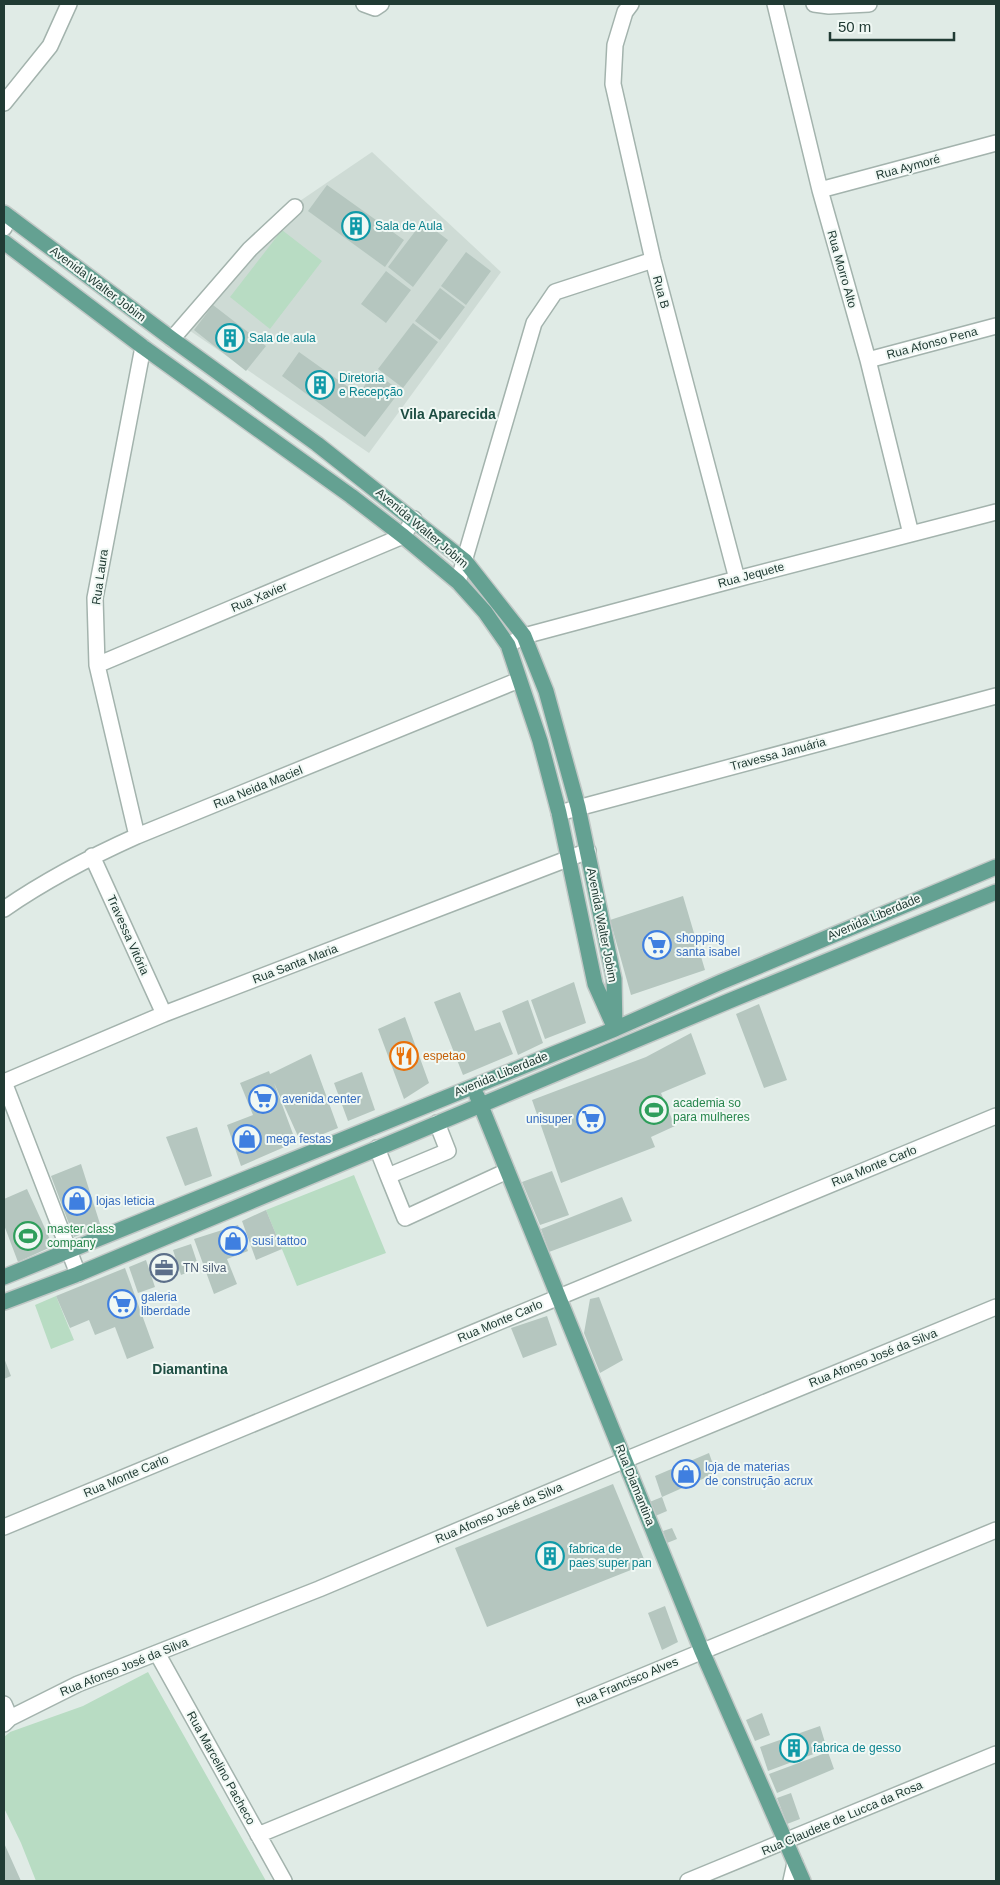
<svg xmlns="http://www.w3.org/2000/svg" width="1000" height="1885" viewBox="0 0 1000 1885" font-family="Arial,sans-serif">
<rect width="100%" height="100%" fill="#e0ebe6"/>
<path fill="#cedbd5" d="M372 152 501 272 369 453 180 324 269 222Z"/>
<path fill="#b8dcc3" d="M282 230 322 261 270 329 230 297Z
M354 1175 386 1253 297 1286 266 1210Z
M56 1296 74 1340 51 1349 35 1305Z
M148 1672 266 1881H36L21 1843 4 1808V1737L10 1732 83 1706Z"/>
<path fill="#b5c6bf" d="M327 185 404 240 385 267 308 211Z
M423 221 448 240 413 287 388 267Z
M466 252 491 271 466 305 441 286Z
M386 271 411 290 386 323 361 304Z
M440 288 465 307 440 340 415 321Z
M213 305 266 346 246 371 194 330Z
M413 323 438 342 403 388 378 369Z
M299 352 358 394 375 372 400 391 365 437 282 376Z
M683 896 705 970 631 995 610 920Z
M574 982 586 1023 545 1039 531 1000Z
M460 992 475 1031 500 1022 513 1054 463 1075 434 1002Z
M528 1000 543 1043 518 1055 502 1011Z
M759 1004 787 1080 764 1088 736 1014Z
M405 1017 429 1083 404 1099 378 1029Z
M691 1033 706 1074 661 1093 675 1126 651 1137 655 1147 561 1183 532 1100 646 1057Z
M311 1054 338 1128 301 1143 274 1083 296 1142 241 1166 227 1125 253 1115 240 1083 269 1071 270 1074Z
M362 1072 375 1110 348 1121 334 1083Z
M197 1127 212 1176 185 1186 166 1137Z
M81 1164 101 1227 74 1237 51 1176Z
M552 1171 569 1215 540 1225 522 1182Z
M27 1189 53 1246 18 1262 4 1225V1199Z
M622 1197 632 1221 549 1252 541 1229Z
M266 1210 282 1249 256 1260 242 1221Z
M238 1225 248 1251 227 1259 237 1284 214 1294 194 1239Z
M191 1244 199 1268 181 1275 173 1250Z
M167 1253 175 1278 160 1283 152 1258Z
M146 1260 155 1287 138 1293 129 1267Z
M125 1268 154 1348 127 1359 115 1327 95 1335 89 1320 70 1328 56 1296Z
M599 1297 623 1360 600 1373 584 1333 590 1299Z
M547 1316 557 1345 523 1358 511 1328Z
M4 1358 11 1376 4 1379Z
M709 1453 716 1473 662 1497 655 1476Z
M613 1484 646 1564 487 1627 455 1548Z
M662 1497 667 1511 653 1517 647 1503Z
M672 1528 677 1539 667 1543 663 1531Z
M665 1606 678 1642 662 1650 648 1613Z
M762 1713 770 1735 755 1741 746 1720Z
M820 1726 827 1749 768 1771 760 1747Z
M828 1752 834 1769 777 1793 769 1774Z
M791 1793 800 1819 787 1824 777 1798Z
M4 1843 21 1881H4Z"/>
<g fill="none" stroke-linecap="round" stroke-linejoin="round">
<defs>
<path id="minor" d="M364 4 375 8 381 4
M631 4 625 12 615 45 613 84 653 260 737 579
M775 4 820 190 868 360 911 534
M814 4 829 6 869 4
M4 103 50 46 69 4
M820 190 996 143
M4 228 9 217
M172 339 250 249 295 207
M868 360 996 326
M458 582 534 323 555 292 653 260
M508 645 524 636 737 579 996 512
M97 665 403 536 414 519
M559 813 996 696
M137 836 97 665 95 598 143 347
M92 856 164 1014
M4 909C46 880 90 857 137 836L519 680
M4 1082 164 1014 588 851
M4 1082 78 1274
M377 1148 388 1176 448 1151 437 1123
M388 1176 405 1218 507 1171
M4 1527 996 1116
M157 1653 284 1881
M4 1704 10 1718
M4 1724 10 1718 78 1684 319 1589 625 1460 996 1307
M258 1835 996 1530
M688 1881 996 1754
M791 1881 795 1863"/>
<path id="major" d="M4 213 172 339 317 444 465 561 524 636 546 691 578 807 614 979 615 1029
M4 242 143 347 351 496 403 536 458 582 485 612 508 645 540 741 559 813 595 984 612 1022
M477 1096 702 1651 803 1881
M4 1277 615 1029 721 982 996 867
M4 1302 78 1274 729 1001 996 892"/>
</defs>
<use href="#minor" stroke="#a3b3ad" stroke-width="18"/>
<use href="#major" stroke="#c1c8c6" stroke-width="18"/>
<use href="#minor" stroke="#fff" stroke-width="15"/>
<use href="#major" stroke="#64a192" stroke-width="15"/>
</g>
<defs>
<symbol id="building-ring" viewBox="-11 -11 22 22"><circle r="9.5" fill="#f0f8f4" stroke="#0f9aa8" stroke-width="1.5"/><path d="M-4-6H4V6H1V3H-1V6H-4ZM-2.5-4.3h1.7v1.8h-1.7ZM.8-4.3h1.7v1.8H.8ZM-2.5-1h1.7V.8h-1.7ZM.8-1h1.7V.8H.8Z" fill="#0f9aa8"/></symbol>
<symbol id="supermarket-ring" viewBox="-11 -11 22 22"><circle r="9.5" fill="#f0f8f4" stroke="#3f7fe0" stroke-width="1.5"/><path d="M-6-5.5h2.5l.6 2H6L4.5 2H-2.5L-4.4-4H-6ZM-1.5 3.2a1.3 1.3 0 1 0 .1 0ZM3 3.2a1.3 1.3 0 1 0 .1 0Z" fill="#3f7fe0"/></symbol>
<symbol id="restaurant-ring" viewBox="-11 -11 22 22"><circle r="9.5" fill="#f0f8f4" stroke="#e8710a" stroke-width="1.5"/><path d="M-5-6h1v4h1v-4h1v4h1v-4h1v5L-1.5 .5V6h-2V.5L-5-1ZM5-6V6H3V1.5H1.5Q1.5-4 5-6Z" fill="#e8710a"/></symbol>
<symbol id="stadium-ring" viewBox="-11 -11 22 22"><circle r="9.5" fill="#f0f8f4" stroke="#2e9e5b" stroke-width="1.5"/><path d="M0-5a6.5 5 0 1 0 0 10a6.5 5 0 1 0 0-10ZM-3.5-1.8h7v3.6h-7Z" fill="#2e9e5b"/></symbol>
<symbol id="shop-ring" viewBox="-11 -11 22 22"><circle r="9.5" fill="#f0f8f4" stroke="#3f7fe0" stroke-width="1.5"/><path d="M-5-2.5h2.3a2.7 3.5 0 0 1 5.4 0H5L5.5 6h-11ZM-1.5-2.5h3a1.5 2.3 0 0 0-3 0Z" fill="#3f7fe0"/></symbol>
<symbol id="office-ring" viewBox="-11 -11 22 22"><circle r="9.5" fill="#f0f8f4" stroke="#5c6f8a" stroke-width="1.5"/><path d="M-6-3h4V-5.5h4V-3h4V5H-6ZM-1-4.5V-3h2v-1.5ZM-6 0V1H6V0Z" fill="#5c6f8a"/></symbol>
</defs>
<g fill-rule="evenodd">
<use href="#building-ring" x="340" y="210" width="32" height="32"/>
<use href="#building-ring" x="214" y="322" width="32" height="32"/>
<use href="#building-ring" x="304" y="369" width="32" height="32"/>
<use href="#supermarket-ring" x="641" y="929" width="32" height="32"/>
<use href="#restaurant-ring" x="388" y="1040" width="32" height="32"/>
<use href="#supermarket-ring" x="247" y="1083" width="32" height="32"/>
<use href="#stadium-ring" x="638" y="1094" width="32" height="32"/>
<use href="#supermarket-ring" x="575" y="1103" width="32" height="32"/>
<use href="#shop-ring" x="231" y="1123" width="32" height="32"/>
<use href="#shop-ring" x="61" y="1185" width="32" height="32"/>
<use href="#stadium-ring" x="12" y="1220" width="32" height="32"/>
<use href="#shop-ring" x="217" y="1225" width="32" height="32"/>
<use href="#office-ring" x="148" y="1252" width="32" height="32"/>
<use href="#supermarket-ring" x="106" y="1288" width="32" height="32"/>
<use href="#shop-ring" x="670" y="1458" width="32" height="32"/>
<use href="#building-ring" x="534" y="1540" width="32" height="32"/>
<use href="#building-ring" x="778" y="1732" width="32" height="32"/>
</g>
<g text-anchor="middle" stroke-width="4" stroke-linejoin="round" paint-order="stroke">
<g font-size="12" fill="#213b34" stroke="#f0f8f4">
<text transform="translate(908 167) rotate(-15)" y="4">Rua Aymoré</text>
<text transform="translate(842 269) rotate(74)" y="4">Rua Morro Alto</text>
<text transform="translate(98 284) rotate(37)" y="4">Avenida Walter Jobim</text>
<text transform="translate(661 292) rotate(75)" y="4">Rua B</text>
<text transform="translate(932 343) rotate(-15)" y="4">Rua Afonso Pena</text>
<text transform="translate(422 528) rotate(40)" y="4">Avenida Walter Jobim</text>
<text transform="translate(751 575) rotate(-15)" y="4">Rua Jequete</text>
<text transform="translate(100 577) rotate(-82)" y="4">Rua Laura</text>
<text transform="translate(259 597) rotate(-23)" y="4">Rua Xavier</text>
<text transform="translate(778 754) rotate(-15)" y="4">Travessa Januária</text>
<text transform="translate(258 787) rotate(-22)" y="4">Rua Neida Maciel</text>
<text transform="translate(874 917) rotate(-23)" y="4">Avenida Liberdade</text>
<text transform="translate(602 925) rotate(79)" y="4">Avenida Walter Jobim</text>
<text transform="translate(128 935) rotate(66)" y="4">Travessa Vitória</text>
<text transform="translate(295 964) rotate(-21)" y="4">Rua Santa Maria</text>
<text transform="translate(501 1074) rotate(-22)" y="4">Avenida Liberdade</text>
<text transform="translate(874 1166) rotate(-22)" y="4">Rua Monte Carlo</text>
<text transform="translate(500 1321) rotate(-23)" y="4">Rua Monte Carlo</text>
<text transform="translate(873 1358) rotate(-22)" y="4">Rua Afonso José da Silva</text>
<text transform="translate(126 1476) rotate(-23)" y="4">Rua Monte Carlo</text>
<text transform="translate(635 1485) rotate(68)" y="4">Rua Diamantina</text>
<text transform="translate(499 1513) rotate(-23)" y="4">Rua Afonso José da Silva</text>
<text transform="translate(124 1667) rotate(-22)" y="4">Rua Afonso José da Silva</text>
<text transform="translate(627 1682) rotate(-23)" y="4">Rua Francisco Alves</text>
<text transform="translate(221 1768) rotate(61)" y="4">Rua Marcelino Pacheco</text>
<text transform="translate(842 1818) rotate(-23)" y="4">Rua Claudete de Lucca da Rosa</text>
</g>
<g font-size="12" fill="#0d838f" stroke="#f0f8f4" text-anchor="start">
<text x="375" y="230">Sala de Aula</text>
<text x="249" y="342">Sala de aula</text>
<text x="339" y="382">Diretoria<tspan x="339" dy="14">e Recepção</tspan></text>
<text x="569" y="1553">fabrica de<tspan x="569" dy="14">paes super pan</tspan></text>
<text x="813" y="1752">fabrica de gesso</text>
</g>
<g font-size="12" fill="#366cbe" stroke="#f0f8f4" text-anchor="start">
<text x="676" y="942">shopping<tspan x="676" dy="14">santa isabel</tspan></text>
<text x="282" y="1103">avenida center</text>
<text x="572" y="1123" text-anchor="end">unisuper</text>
<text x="266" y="1143">mega festas</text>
<text x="96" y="1205">lojas leticia</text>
<text x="252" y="1245">susi tattoo</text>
<text x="141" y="1301">galeria<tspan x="141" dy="14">liberdade</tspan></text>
<text x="705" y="1471">loja de materias<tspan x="705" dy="14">de construção acrux</tspan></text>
</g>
<g font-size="12" fill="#c56008" stroke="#f0f8f4" text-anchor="start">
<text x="423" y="1060">espetao</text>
</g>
<g font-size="12" fill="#27864d" stroke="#f0f8f4" text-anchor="start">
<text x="673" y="1107">academia so<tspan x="673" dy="14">para mulheres</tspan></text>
<text x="47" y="1233">master class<tspan x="47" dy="14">company</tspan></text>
</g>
<g font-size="12" fill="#4e5e75" stroke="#f0f8f4" text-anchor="start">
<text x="183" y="1272">TN silva</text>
</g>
<g font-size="14" font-weight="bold" fill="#1d4d42" stroke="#f0f8f4">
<text x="448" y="419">Vila Aparecida</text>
<text x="190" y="1374">Diamantina</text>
</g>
</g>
<rect width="1000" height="1885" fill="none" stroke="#213b34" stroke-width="10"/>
<path d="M830 32v8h124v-8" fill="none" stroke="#213b34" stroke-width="2.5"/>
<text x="838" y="32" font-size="15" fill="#213b34" stroke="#f0f8f4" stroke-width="4" paint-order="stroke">50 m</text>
</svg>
